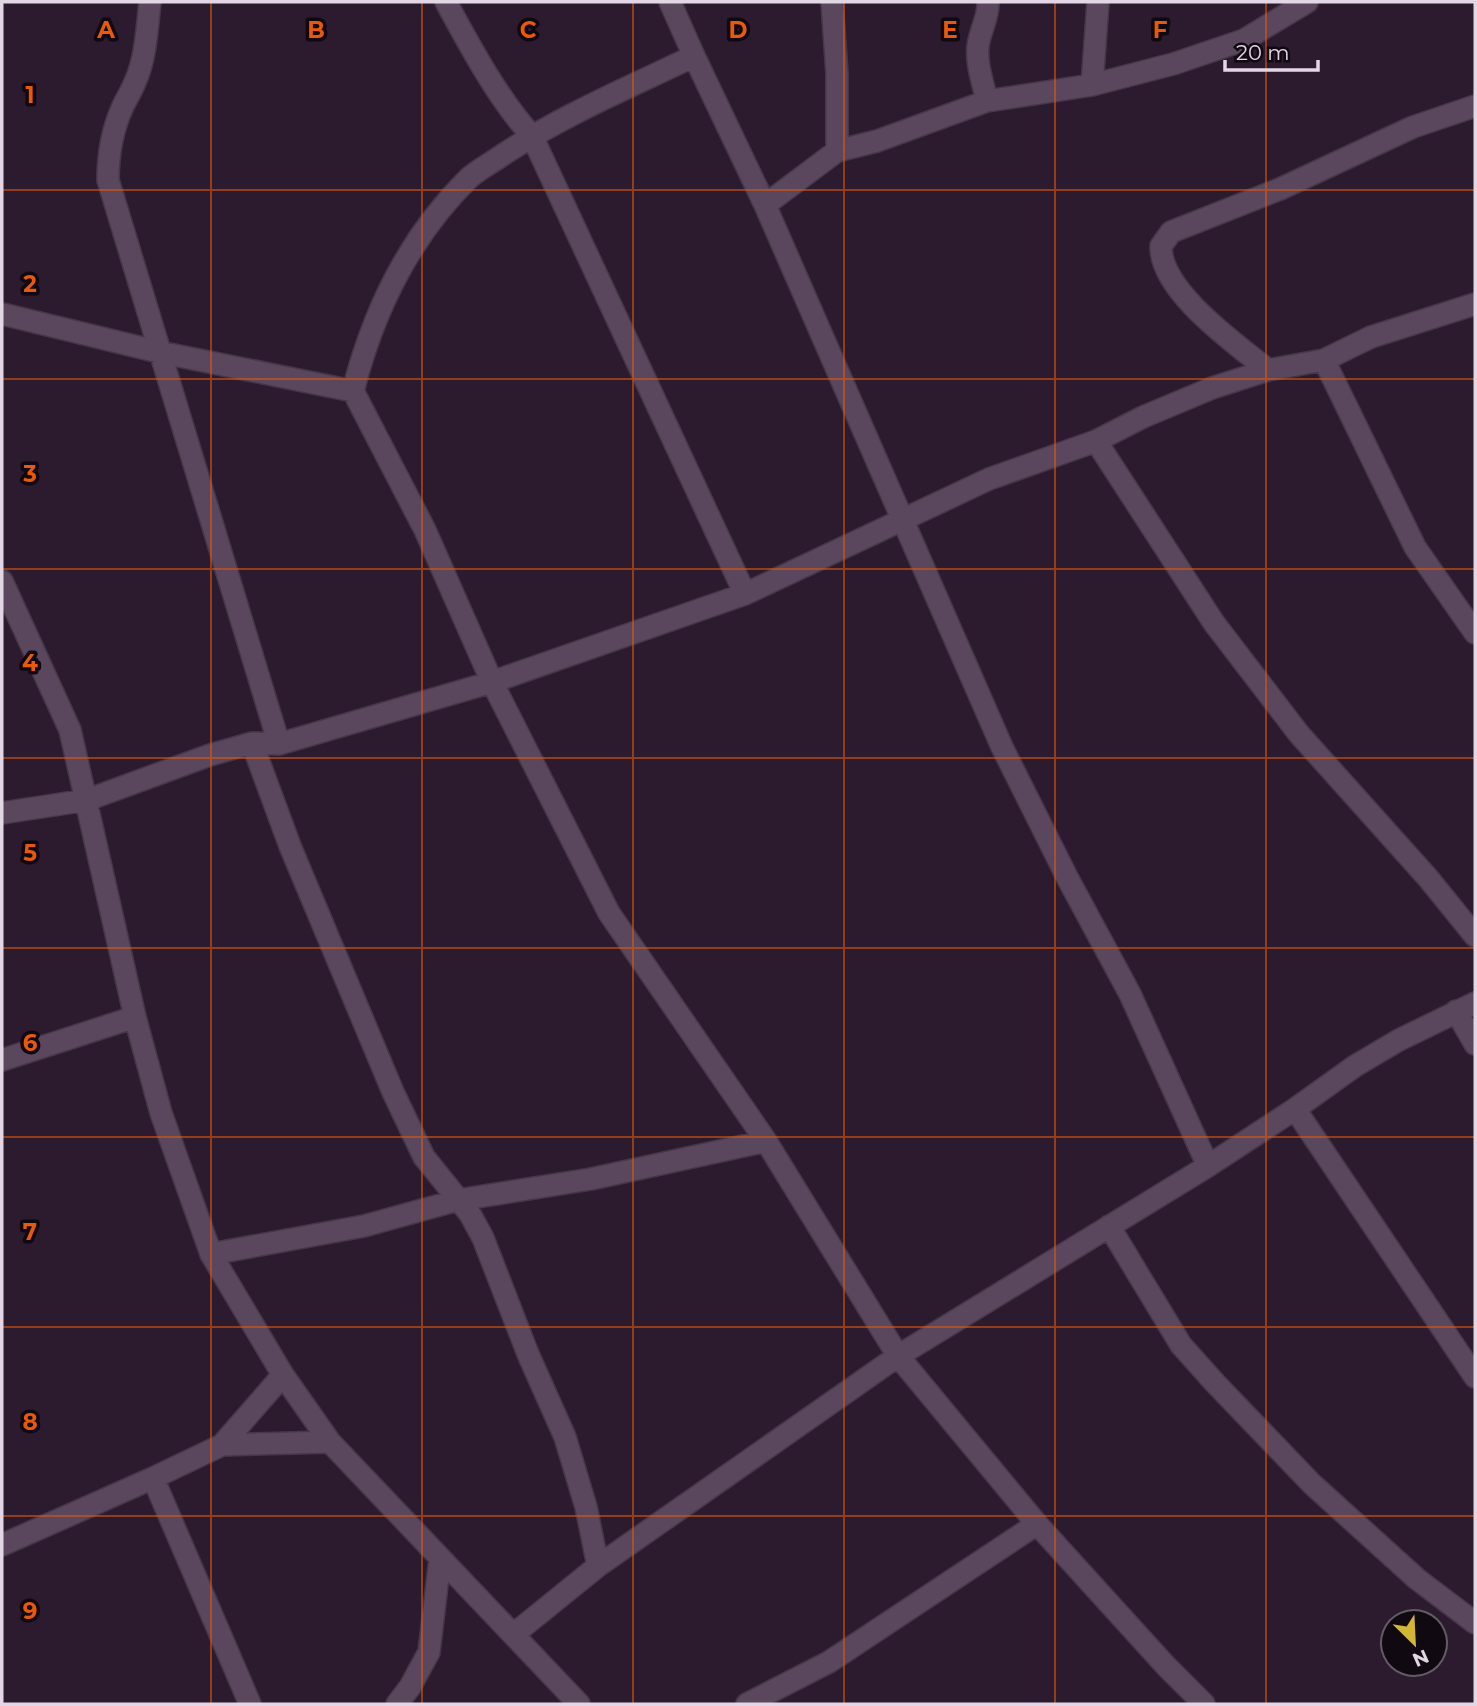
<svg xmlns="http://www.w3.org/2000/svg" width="1477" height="1706" viewBox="0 0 1477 1706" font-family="Montserrat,sans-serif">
<rect width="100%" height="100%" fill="#2c1b2f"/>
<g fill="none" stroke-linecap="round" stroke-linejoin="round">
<defs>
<path id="street" d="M150 2C147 28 146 58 135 82 132 90 127 98 123 106 112 130 108 154 108 180L279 744
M446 2C470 46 498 99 532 136L745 594
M670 2 694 56 765 205 1002 747 1068 879 1130 994 1208 1166
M832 2 837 74V151
M694 56C630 87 563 115 504 154 493 162 479 169 469 178 410 236 373 312 353 391L425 530 492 682 609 913 766 1141 898 1356 1037 1524 1166 1666 1204 1704
M1092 85 1098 2
M987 101C983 83 976 64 978 46 980 30 989 17 988 2
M765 205 837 151 877 141 987 101 1092 85 1173 64 1244 40 1307 2
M2 314 159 352 353 391
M1324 360 1415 547 1475 633
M1268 370C1235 343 1160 291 1161 246L1171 232 1280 189 1413 127 1475 106
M1096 441 1214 623 1299 734 1428 878 1475 936
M2 581 70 730 135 1017 161 1113 211 1254 283 1375 330 1442 579 1704
M252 743 290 846 393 1092 424 1157 470 1214 483 1238 528 1354 565 1437 586 1507 598 1566
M2 813 87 800 210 755 252 743 279 744 492 682 745 594 989 479 1096 441 1143 417 1212 388 1268 370 1324 360 1371 337 1475 304
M1456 1011 1475 1044
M2 1060 135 1017
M1295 1109 1475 1377
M1109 1226 1181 1345 1215 1383 1312 1484 1417 1579 1475 1623
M211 1254 364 1226 458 1200 591 1179 766 1141
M222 1445 330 1442
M153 1478 250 1704
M2 1545 153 1478 222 1445 283 1375
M514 1634 598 1566 898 1356 1208 1166 1295 1109 1355 1066 1399 1040 1475 1003
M397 1704 410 1687 429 1652 440 1559
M747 1704 829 1662 1037 1524"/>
</defs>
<use href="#street" stroke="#463748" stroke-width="24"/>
<use href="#street" stroke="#5b475d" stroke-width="21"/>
</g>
<path fill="none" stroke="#e8590c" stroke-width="2" stroke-opacity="0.55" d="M211 2V1704M422 2V1704M633 2V1704M844 2V1704M1055 2V1704M1266 2V1704M2 190H1475M2 379H1475M2 569H1475M2 758H1475M2 948H1475M2 1137H1475M2 1327H1475M2 1516H1475"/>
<g font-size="23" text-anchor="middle" font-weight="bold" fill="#e8590c" stroke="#100911" stroke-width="7" stroke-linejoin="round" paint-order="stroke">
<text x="106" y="38">A</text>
<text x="316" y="38">B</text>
<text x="528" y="38">C</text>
<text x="738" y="38">D</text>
<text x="950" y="38">E</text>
<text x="1160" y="38">F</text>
<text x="30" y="103">1</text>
<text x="30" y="292">2</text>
<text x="30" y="482">3</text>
<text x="30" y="671">4</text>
<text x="30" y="861">5</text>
<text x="30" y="1051">6</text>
<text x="30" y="1240">7</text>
<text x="30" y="1430">8</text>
<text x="30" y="1619">9</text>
</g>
<rect width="1477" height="1706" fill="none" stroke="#e3d7e5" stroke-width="7"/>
<g transform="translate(1414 1643) rotate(156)"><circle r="33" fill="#100911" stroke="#645b66" stroke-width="2"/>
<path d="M0-5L12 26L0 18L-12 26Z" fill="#d3b635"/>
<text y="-10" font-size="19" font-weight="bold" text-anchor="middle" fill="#e3d7e5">N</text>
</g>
<path d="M1225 60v10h93v-10" fill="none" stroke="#e3d7e5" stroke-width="3.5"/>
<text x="1236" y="60" font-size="21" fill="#e3d7e5" stroke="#100911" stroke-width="5" paint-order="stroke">20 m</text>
</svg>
